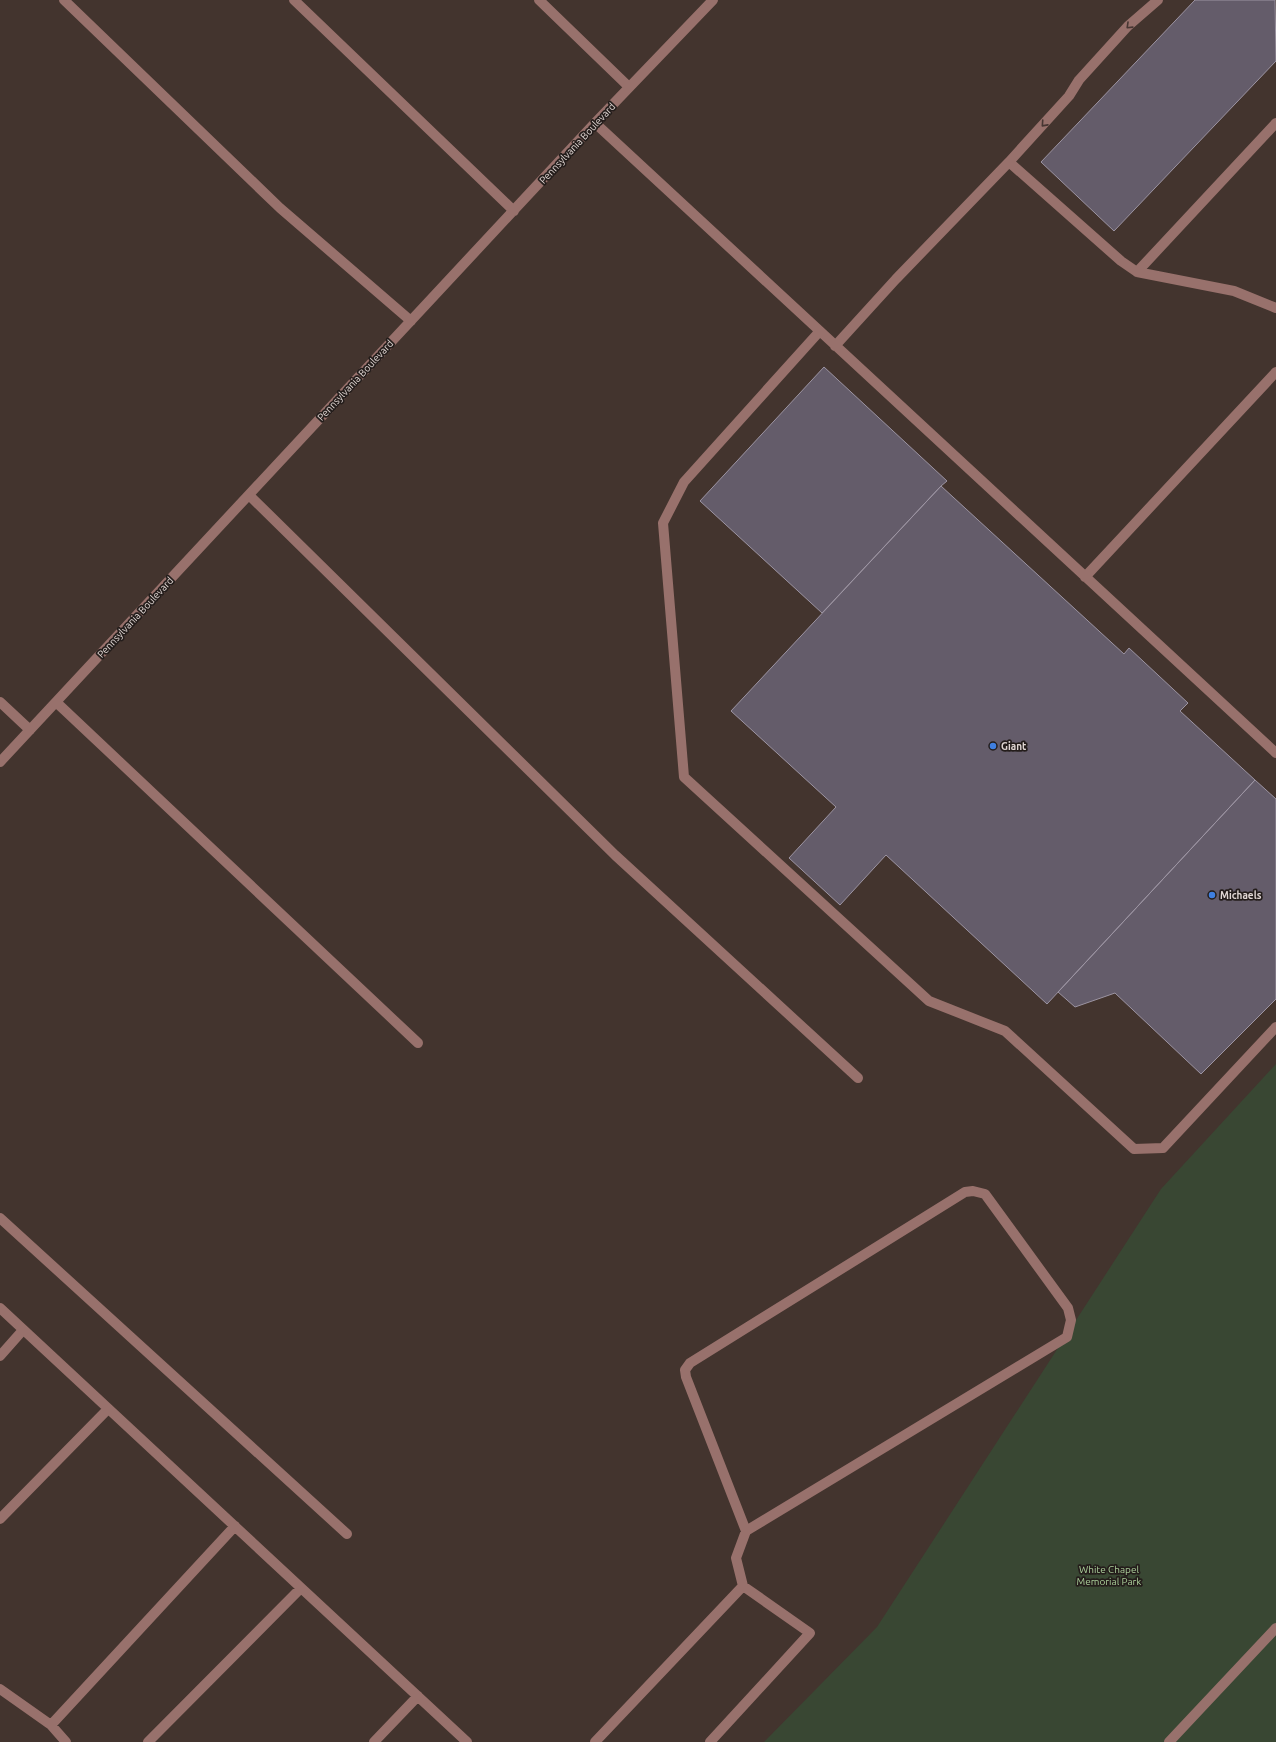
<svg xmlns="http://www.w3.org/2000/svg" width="1276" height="1742" viewBox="0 0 1276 1742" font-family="Ubuntu,sans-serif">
<rect width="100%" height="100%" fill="#43342e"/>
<path fill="#394733" d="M1276 1064V1742H764L877 1627 1161 1189Z"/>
<path fill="#645c6a" stroke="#9c94a2" d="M1195 0H1275L1276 61 1114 231 1041 162Z
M824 367 947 481 941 486 822 613 700 501Z
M941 486 1124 654 1129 648 1188 703 1180 711 1255 780 1047 1004 886 855 840 905 789 858 836 807 731 711Z
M1255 780 1276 799V999L1201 1074 1115 993 1075 1007 1058 992Z"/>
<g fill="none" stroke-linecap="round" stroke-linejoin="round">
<path stroke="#98716c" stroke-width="10" d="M64 0 280 208 411 321
M294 0 514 211
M539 0 629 87
M595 123 1276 753
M1009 162 1121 261 1137 272 1234 291 1276 308
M1137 272 1276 123
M819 332 684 482 663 523 684 777 929 1001 1005 1031 1134 1149 1163 1148 1276 1027
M835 346 896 279 1009 162 1069 96 1079 80 1128 26 1158 0
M249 495 615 855 858 1078
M1085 577 1276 372
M0 702 30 730
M56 702 418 1043
M0 762 595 123 713 0
M0 1218 347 1534
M0 1308 467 1742
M0 1356 23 1330
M0 1519 108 1409
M743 1586 736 1558 746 1531 1067 1337 1071 1320 1068 1308 985 1194 973 1191 965 1192 690 1363 685 1370 686 1377 746 1531
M0 1689 51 1725
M66 1742 51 1725 235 1526
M148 1742 301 1588
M374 1742 418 1696
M595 1742 743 1586 810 1633 710 1742
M1169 1742 1276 1628"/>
</g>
<defs><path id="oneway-chevron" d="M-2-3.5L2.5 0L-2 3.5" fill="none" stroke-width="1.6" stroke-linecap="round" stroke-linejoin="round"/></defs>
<g stroke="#473633">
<use href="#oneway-chevron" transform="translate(1129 26) rotate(136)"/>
<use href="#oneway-chevron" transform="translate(1044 124) rotate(132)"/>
</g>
<g fill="#3f7fe0" stroke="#241d1b" stroke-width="1.5">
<circle cx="993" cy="746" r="4"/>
<circle cx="1212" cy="895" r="4"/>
</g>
<g text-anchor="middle" stroke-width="3.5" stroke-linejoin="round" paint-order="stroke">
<g font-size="10" fill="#e0d6d3" stroke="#241d1b">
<text transform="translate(577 143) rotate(-47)" y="4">Pennsylvania Boulevard</text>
<text transform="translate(355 380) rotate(-47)" y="4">Pennsylvania Boulevard</text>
<text transform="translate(135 617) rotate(-47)" y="4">Pennsylvania Boulevard</text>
</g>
<g font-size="10" font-weight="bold" fill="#e0d6d3" stroke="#241d1b" text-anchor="start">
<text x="1001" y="750">Giant</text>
<text x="1220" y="899">Michaels</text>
</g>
<g font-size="10" fill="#acd09b" stroke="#241d1b">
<text x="1109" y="1573">White Chapel<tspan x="1109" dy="12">Memorial Park</tspan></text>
</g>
</g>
</svg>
